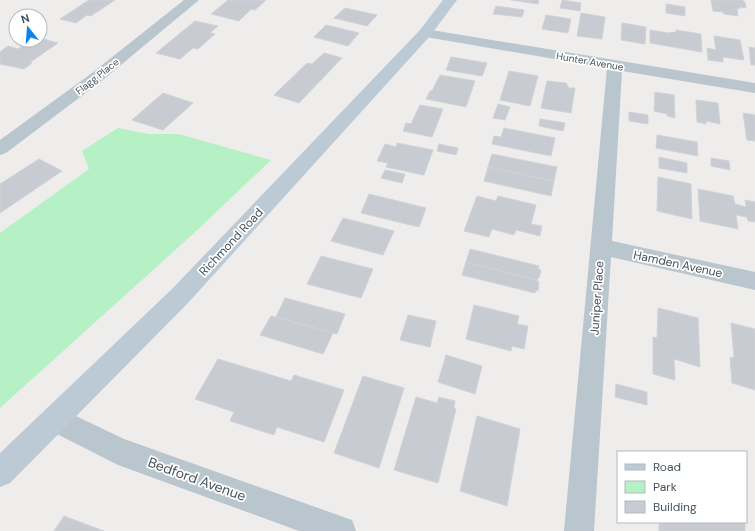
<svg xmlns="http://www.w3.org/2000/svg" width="755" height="531" viewBox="0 0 755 531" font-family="'DM Sans',sans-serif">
<rect width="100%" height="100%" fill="#efecec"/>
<path fill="#b6f1c6" d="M118 128 149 134H179L271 160 193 234 0 408V233L89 169 82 151Z"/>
<path fill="#c8ccd2" stroke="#cfd3d8" d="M89 0H115L91 16 87 15 76 23 60 19Z
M228 0H266L255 10 251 9 239 21 211 14Z
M511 0H539L538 4Z
M562 0 581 3 580 11 560 8Z
M711 0H742L745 2 746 8 740 7 741 8 737 9 738 16 724 14 723 12 713 11Z
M666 4 685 7V16L666 13Z
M496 6 524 10 522 17 493 14Z
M345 8 377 15 367 26 334 18Z
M581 13 605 17 602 39 577 36Z
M546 15 571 19 568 33 542 29Z
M195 21 218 26 210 33 215 34 198 49 193 48 180 59 156 53Z
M622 23 646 27 645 44 621 40Z
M326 25 359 33 348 46 314 37Z
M650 30 668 33 676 32V30L701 34 702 52 650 43Z
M714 36 740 40 744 60 723 57V62L708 60 707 48 716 50Z
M40 38 58 43 29 63H32L24 69 0 64V52L8 46 18 49 31 40H40Z
M749 47 755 48V65H751Z
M324 53 342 58 299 103 274 95 307 63 312 64Z
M451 57 487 63 482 76 446 70Z
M509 71 538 76 530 106 500 100Z
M440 75 475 81 466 107 426 99 430 91H432Z
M547 81 566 83 569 88H575L571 113 541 108Z
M655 92 674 95 675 118 667 116V114L654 111Z
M163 93 193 103 163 130 132 120Z
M696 100 718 103 720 124 706 121V124L697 122Z
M498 104 510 107 505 120 493 118Z
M420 105 443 109 432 137 403 131 406 123 411 124Z
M629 112 648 115V124L629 121Z
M743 113 755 115V141L747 140Z
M540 119 565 123 563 131 539 126Z
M504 128 555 138 551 156 492 144 494 136 501 137Z
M657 135 697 142 698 156 656 148Z
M397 143 433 150 424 175 386 167 388 163 377 161 385 144 396 147Z
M439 144 458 148 456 155 437 151Z
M492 154 557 167 554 181 488 167Z
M659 157 687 163V173L659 168Z
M711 158 729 161 730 170 711 166Z
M39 159 62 171 0 213V184Z
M488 167 554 181 551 196 484 181Z
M385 170 405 174 402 183 381 178Z
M658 177 691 184 692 219 657 211Z
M698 189 733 196 735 204 746 207 745 200 755 202V222L748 221 747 217 736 215 738 229 700 221Z
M369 194 426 208 419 227 361 213Z
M477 196 496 201 498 196 536 205 531 224 542 226 540 236 516 230 514 235 492 229 489 237 464 231Z
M343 218 394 231 383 255 331 241Z
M470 249 539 266 538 269 541 270 539 278H538L537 280 466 262Z
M321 256 373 269 361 298 307 284Z
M466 262 537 280 539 282 538 291 536 290 535 293 462 275Z
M285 298 345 314 337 334 276 317Z
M474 305 519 316 517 324 528 326 524 349 512 346 511 351 466 339Z
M658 308 698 318 700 367 674 359 675 380 653 374V337L657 338Z
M408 315 436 321 430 347 400 340Z
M271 316 333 333 323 354 260 335Z
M731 323 755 329V390L732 383 730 357 734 358Z
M446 355 482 366 475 394 438 382Z
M218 359 291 381 294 375 344 390 324 442 277 427 274 435 230 421 234 412 195 399Z
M363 376 404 388 379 468 334 453Z
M616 384 647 392V405L615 397Z
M416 397 437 403 439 397 455 401 454 408 456 409 438 483 394 470Z
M477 416 520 429 507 506 460 491Z
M64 516 104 531H54Z
M659 522H745V531H659Z"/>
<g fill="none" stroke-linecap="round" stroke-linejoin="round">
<path fill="#b9c6cd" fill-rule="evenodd" d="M184 0H199L104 79 6 153 0 155V140L92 73Z
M425 29 755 83V93L622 71 612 241 755 272V290L611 257 594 531H564L607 68 420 36 418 33 420 30Z
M55 406 124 439 352 520 356 531H299L118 465 45 428 42 419 45 410Z"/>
<path fill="#bbcad5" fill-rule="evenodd" d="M443 0H457L430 36 188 303 10 483 0 487V453L172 289 420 30Z"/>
</g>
<g text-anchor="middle" stroke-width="3.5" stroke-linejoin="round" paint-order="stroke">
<g font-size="10" fill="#43525b" stroke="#fff">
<text transform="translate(590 61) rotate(10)" y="4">Hunter Avenue</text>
<text transform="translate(97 76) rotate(-38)" y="4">Flagg Place</text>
</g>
<g font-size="12" fill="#43525b" stroke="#fff">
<text transform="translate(231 242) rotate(-47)" y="4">Richmond Road</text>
<text transform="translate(678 264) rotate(12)" y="4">Hamden Avenue</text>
<text transform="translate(597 298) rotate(-86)" y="4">Juniper Place</text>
</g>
<g font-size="14" fill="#43525b" stroke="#fff">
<text transform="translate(197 479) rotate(20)" y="5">Bedford Avenue</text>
</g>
</g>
<rect x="617" y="451" width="130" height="72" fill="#ffffff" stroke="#b4babd"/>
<rect x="625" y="464" width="20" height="6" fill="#bbcad5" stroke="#b4babd"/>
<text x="653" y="471" font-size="12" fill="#43525b">Road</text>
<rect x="625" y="481" width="20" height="12" fill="#b6f1c6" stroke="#b4babd"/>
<text x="653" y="491" font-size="12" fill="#43525b">Park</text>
<rect x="625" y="501" width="20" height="12" fill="#c8ccd2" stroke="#b4babd"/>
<text x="653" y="511" font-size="12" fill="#43525b">Building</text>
<g transform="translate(28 28) rotate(343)"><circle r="19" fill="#ffffff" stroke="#b4babd"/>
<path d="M0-3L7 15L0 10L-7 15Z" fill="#0c84e9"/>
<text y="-6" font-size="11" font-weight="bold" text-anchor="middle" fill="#43525b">N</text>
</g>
</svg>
